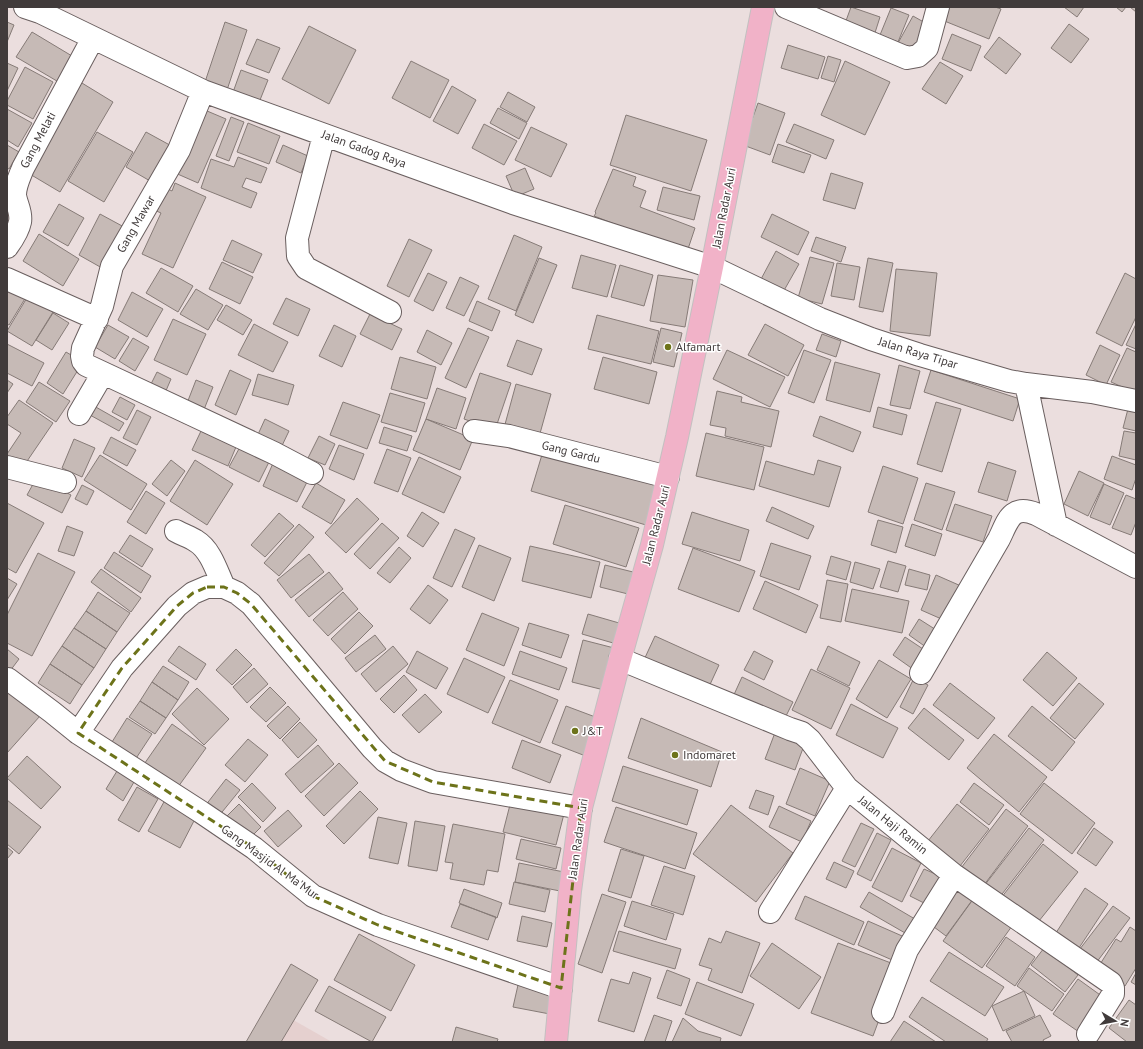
<svg xmlns="http://www.w3.org/2000/svg" width="1143" height="1049" viewBox="0 0 1143 1049" font-family="'PT Sans',sans-serif">
<rect width="100%" height="100%" fill="#ebdede"/>
<path fill="#e5d0cf" d="M281 1013 332 1042H264Z"/>
<path fill="#c6bab6" stroke="#867b77" d="M851 7 880 17 873 39 843 29Z
M941 7H995L1001 9 989 39 937 18Z
M1064 7H1084L1077 17Z
M1116 7H1126L1122 12Z
M1130 7H1136V12Z
M891 8 909 15 898 42 880 35Z
M913 16 929 25 915 52 898 43Z
M7 22 14 25 7 42Z
M225 22 247 30 227 90 205 82Z
M1069 24 1089 39 1071 63 1051 48Z
M309 26 356 50 329 104 282 79Z
M32 32 77 59 62 84 16 57Z
M952 34 981 46 971 71 942 59Z
M999 37 1021 54 1006 74 984 57Z
M257 39 280 48 269 73 246 64Z
M788 45 825 57 818 79 781 68Z
M828 56 841 60 834 82 821 78Z
M411 61 449 80 430 118 392 98Z
M845 61 890 82 865 135 821 115Z
M940 62 963 76 946 104 922 89Z
M7 63 18 68 7 91Z
M25 67 53 82 33 119 7 105V101Z
M241 70 268 80 258 105 232 95Z
M77 80 113 102 60 192 23 170Z
M452 86 476 100 458 134 433 121Z
M508 92 535 107 527 122 500 107Z
M758 103 785 113 770 155 743 145Z
M200 108 226 119 198 183 173 172Z
M498 108 527 123 519 139 490 123Z
M7 109 32 123 18 147 7 140Z
M626 115 707 140 691 191 610 165Z
M231 117 244 122 229 161 216 156Z
M248 123 280 136 269 164 237 152Z
M484 124 517 141 504 165 472 148Z
M794 124 834 140 826 159 786 142Z
M531 127 567 144 551 177 515 160Z
M97 132 133 152 104 202 68 181Z
M146 132 177 149 157 185 126 167Z
M778 144 811 155 804 173 772 162Z
M7 145 19 152 9 169 7 168Z
M283 145 308 156 301 173 276 162Z
M238 157 267 168 261 183 246 178 242 187 257 193 251 208 201 188 211 159 234 167Z
M525 168 534 189 515 197 506 176Z
M613 169 636 177 633 186 646 191 640 207 695 228 687 252 594 216 596 213 595 212Z
M831 173 863 183 855 209 823 200Z
M175 183 206 197 173 268 142 254 161 213 152 209 162 186 172 191Z
M663 187 700 196 694 220 657 210Z
M59 204 84 218 68 246 43 232Z
M7 214 17 220 7 236Z
M100 214 124 227 102 268 79 255Z
M772 214 809 232 798 255 761 237Z
M39 234 79 259 63 286 23 261Z
M514 235 542 247 516 311 488 299Z
M816 237 846 247 841 262 811 251Z
M409 239 432 250 409 297 387 286Z
M232 240 262 254 253 273 223 260Z
M776 251 799 264 782 294 760 281Z
M581 255 616 265 607 297 572 288Z
M810 257 834 263 822 304 798 298Z
M539 258 557 265 533 323 515 315Z
M868 258 893 263 883 312 859 307Z
M222 262 253 277 240 304 209 289Z
M837 263 860 267 854 300 831 296Z
M620 265 653 275 644 306 611 297Z
M161 268 193 286 178 312 146 293Z
M896 269 937 273 930 336 890 331Z
M428 273 447 282 433 311 414 301Z
M1125 273 1136 279V317L1122 346 1096 333Z
M658 275 693 280 685 327 650 321Z
M460 277 479 286 464 316 446 308Z
M7 288 26 297 9 325 7 324Z
M196 289 223 305 208 330 180 314Z
M132 292 163 309 147 337 118 320Z
M28 296 53 312 32 346 7 331Z
M286 298 310 309 298 336 273 324Z
M477 301 500 311 492 331 469 321Z
M226 305 252 320 243 335 217 320Z
M53 313 69 323 52 350 36 340Z
M370 314 402 329 392 350 360 334Z
M597 315 659 331 651 364 588 349Z
M173 319 206 334 187 375 154 360Z
M254 324 288 342 273 372 238 355Z
M765 324 804 345 788 376 748 355Z
M1136 324V349L1126 345Z
M108 325 129 337 115 359 95 347Z
M334 325 356 336 342 367 319 356Z
M468 328 489 337 466 388 445 378Z
M661 328 682 333 674 367 653 362Z
M427 330 452 343 441 365 417 352Z
M822 334 841 341 836 357 816 350Z
M133 338 149 347 135 371 119 361Z
M517 340 542 349 532 375 507 366Z
M7 344 44 363 32 386 7 373Z
M1100 345 1120 355 1106 385 1086 375Z
M1127 348 1136 352V393L1111 382Z
M727 350 785 377 770 407 713 379Z
M804 350 831 360 814 403 788 393Z
M66 352 83 362 63 394 47 383Z
M400 357 436 367 427 399 391 389Z
M603 357 657 372 649 404 594 389Z
M835 362 880 374 870 412 826 400Z
M899 365 920 371 910 409 890 405Z
M230 370 251 380 236 415 215 405Z
M931 370 1020 399 1013 421 924 392Z
M157 372 171 379 165 393 150 386Z
M480 373 511 383 495 430 464 419Z
M258 374 294 385 288 405 252 395Z
M7 380 13 384 7 393Z
M196 380 213 387 201 417 184 411Z
M39 382 70 401 56 422 26 402Z
M516 384 551 394 539 437 504 428Z
M437 388 466 398 456 429 426 419Z
M717 391 742 397 741 402 779 411 771 447 725 436 726 428 710 425Z
M390 393 425 403 416 432 381 422Z
M120 397 135 405 127 420 112 412Z
M19 400 53 423 21 470 7 460V454L21 433 7 424V417Z
M343 402 380 415 367 449 330 435Z
M936 402 961 409 942 472 917 464Z
M1129 405 1136 407V431L1123 428Z
M94 406 124 423 119 431 90 415Z
M878 407 907 415 902 435 873 427Z
M137 410 151 417 137 445 123 438Z
M820 416 861 432 853 452 813 436Z
M265 419 289 431 279 452 255 441Z
M426 419 473 439 460 470 413 450Z
M384 427 412 436 407 451 379 443Z
M201 431 236 447 228 466 192 450Z
M1124 431 1136 433V460L1119 456Z
M706 433 764 447 754 490 696 476Z
M319 436 335 444 325 465 308 458Z
M111 437 136 450 127 466 103 453Z
M74 439 95 448 82 477 62 468Z
M339 445 364 454 354 480 329 469Z
M240 447 269 462 259 482 229 467Z
M544 448 659 483 646 525 531 491Z
M387 449 411 458 398 492 374 483Z
M100 455 147 484 131 510 84 480Z
M1112 456 1136 465V478L1132 490 1104 479Z
M419 457 461 477 444 513 402 494Z
M171 460 185 471 167 496 152 484Z
M195 460 233 484 207 525 170 501Z
M818 460 841 467 829 507 759 486 766 461 814 475Z
M274 461 309 478 297 502 263 486Z
M988 462 1016 471 1007 501 978 492Z
M883 466 918 478 903 524 868 512Z
M1079 471 1104 483 1088 516 1064 504Z
M37 477 71 495 62 513 27 495Z
M316 483 345 500 331 524 302 507Z
M926 483 955 492 942 530 914 520Z
M1104 484 1124 493 1110 525 1090 517Z
M82 485 94 491 87 505 75 499Z
M146 491 165 503 146 534 127 522Z
M1126 495 1136 499V522L1131 535 1112 528Z
M357 498 379 519 346 553 325 533Z
M7 503 44 523 16 573 7 568Z
M955 504 992 516 983 542 946 530Z
M565 505 639 528 626 567 553 544Z
M772 507 814 526 808 539 766 521Z
M422 512 439 523 423 547 407 536Z
M692 512 749 530 740 561 682 544Z
M279 513 294 526 265 557 251 545Z
M878 520 903 527 896 553 871 545Z
M382 523 399 538 370 569 354 554Z
M299 524 314 537 279 576 264 563Z
M912 524 942 534 935 556 905 546Z
M67 526 83 532 74 556 58 551Z
M455 529 475 538 452 587 433 578Z
M130 535 153 549 142 567 119 552Z
M771 543 811 556 799 590 760 576Z
M479 545 511 558 494 601 462 587Z
M530 546 600 562 591 598 522 581Z
M399 547 411 558 390 583 377 573Z
M693 548 755 571 739 612 678 589Z
M114 552 151 576 141 593 104 568Z
M38 553 75 572 32 656 7 643V615Z
M309 554 324 572 291 598 277 580Z
M831 556 851 562 846 580 826 574Z
M888 561 906 566 898 592 880 587Z
M855 562 880 569 873 589 850 582Z
M605 565 633 572 628 594 600 587Z
M101 569 141 598 131 612 91 582Z
M909 569 930 575 927 590 905 585Z
M329 572 343 589 309 617 295 600Z
M936 575 961 586 946 621 921 610Z
M7 578 17 584 7 600Z
M827 580 848 584 841 622 820 618Z
M765 581 818 605 806 633 753 609Z
M428 585 448 600 430 624 410 609Z
M852 589 909 601 902 633 845 621Z
M98 592 130 613 117 632 86 611Z
M343 592 358 609 328 636 313 620Z
M86 611 117 632 106 649 74 628Z
M359 612 373 626 345 654 331 639Z
M482 613 519 628 504 666 466 650Z
M588 614 626 625 620 645 582 634Z
M919 619 941 633 930 650 909 635Z
M529 623 569 635 561 658 522 645Z
M74 628 106 649 94 668 62 646Z
M375 635 386 649 356 672 345 658Z
M655 636 719 665 707 691 643 662Z
M905 637 929 653 917 672 893 655Z
M583 640 618 649 608 691 572 682Z
M62 646 94 668 82 685 50 664Z
M179 646 206 664 196 680 168 661Z
M393 646 408 664 376 692 361 674Z
M828 646 860 662 849 686 817 670Z
M7 649 19 659 7 675Z
M236 649 252 665 232 685 216 670Z
M417 651 448 668 436 689 406 672Z
M520 651 567 668 559 690 512 674Z
M754 651 773 661 764 680 744 670Z
M1047 652 1077 678 1053 706 1023 680Z
M464 658 505 677 488 713 447 694Z
M879 660 911 679 887 718 856 699Z
M50 664 82 685 70 704 38 683Z
M163 666 189 682 178 700 152 682Z
M254 668 268 684 247 703 233 687Z
M811 669 850 688 831 729 792 710Z
M404 675 417 690 394 713 380 699Z
M742 677 793 702 782 724 732 699Z
M914 678 928 685 913 714 900 707Z
M510 680 558 700 540 743 492 723Z
M152 682 178 700 166 718 140 701Z
M950 683 995 718 978 739 933 705Z
M1079 683 1104 704 1075 739 1050 718Z
M270 687 286 703 266 722 250 707Z
M197 688 229 719 204 745 172 714Z
M7 689 40 716 7 753Z
M425 694 442 712 419 733 402 715Z
M140 701 166 718 155 734 129 717Z
M851 704 898 728 883 758 836 735Z
M288 706 300 719 280 739 267 726Z
M566 706 598 718 583 755 552 743Z
M1032 706 1075 742 1052 771 1008 736Z
M924 708 964 740 949 760 908 728Z
M127 718 152 734 131 766 107 750Z
M641 718 722 752 711 787 628 758Z
M300 722 317 740 298 758 282 740Z
M172 724 206 748 173 794 140 770Z
M776 730 806 740 795 770 765 759Z
M994 734 1047 777 1019 812 967 768Z
M248 739 268 755 245 782 225 765Z
M522 740 561 755 550 783 512 768Z
M318 745 334 764 301 793 285 774Z
M27 756 61 787 41 809 7 778Z
M339 763 358 783 324 816 305 796Z
M623 766 698 790 687 825 612 801Z
M800 768 830 781 815 816 786 804Z
M117 771 134 782 123 801 106 789Z
M226 779 240 790 218 817 205 806Z
M252 783 276 808 263 822 238 797Z
M974 783 1004 805 989 825 960 802Z
M1044 783 1095 823 1072 854 1020 814Z
M137 787 158 799 139 832 118 820Z
M756 790 774 796 768 815 749 808Z
M360 791 378 809 344 844 326 826Z
M512 797 565 810 556 845 503 832Z
M7 800 41 827 19 854 7 844Z
M165 800 196 817 180 848 148 831Z
M239 804 261 827 247 841 225 818Z
M957 804 989 829 960 866 928 841Z
M731 805 793 853 756 902 693 854Z
M779 806 811 821 802 842 769 827Z
M616 807 697 833 685 869 604 842Z
M1006 809 1028 826 984 885 961 868Z
M288 810 302 826 278 847 264 831Z
M378 817 407 823 398 864 369 858Z
M415 821 445 826 437 871 408 866Z
M861 823 874 829 855 867 842 861Z
M453 824 505 834 498 872 487 870 484 885 450 879 453 863 445 862Z
M1029 828 1044 840 999 898 984 886Z
M1094 828 1113 842 1096 866 1077 853Z
M877 833 891 840 871 881 857 874Z
M521 839 561 848 556 869 516 859Z
M1043 844 1078 872 1035 926 1001 898Z
M7 847 13 852 7 859Z
M892 848 921 863 902 902 872 887Z
M621 849 644 856 631 898 608 891Z
M834 862 854 871 846 888 826 879Z
M519 863 569 873 565 892 515 882Z
M664 866 695 876 683 915 651 905Z
M924 869 940 876 926 904 910 896Z
M514 882 550 890 545 912 509 904Z
M953 884 973 899 946 936 926 921Z
M1085 888 1108 904 1075 954 1052 939Z
M464 889 502 903 497 918 459 903Z
M869 892 920 922 912 937 860 907Z
M602 894 626 902 602 973 578 964Z
M805 896 864 922 854 945 795 919Z
M974 898 1012 926 982 968 943 941Z
M632 901 674 914 666 940 624 926Z
M460 904 496 917 488 940 451 927Z
M1113 906 1130 918 1093 967 1076 954Z
M522 916 552 923 547 947 517 941Z
M868 921 909 939 899 963 858 945Z
M1130 927 1136 931V968L1125 986 1097 969 1116 939 1121 942Z
M619 931 681 949 675 969 613 951Z
M726 931 760 943 742 993 708 980 712 969 699 965 709 938 721 943Z
M359 934 415 965 391 1011 334 980Z
M1006 937 1035 957 1015 986 986 966Z
M772 943 821 977 799 1009 750 976Z
M838 943 899 966 873 1036 811 1013Z
M1044 948 1078 975 1065 992 1031 965Z
M949 952 1004 987 985 1016 930 981Z
M291 964 318 980 281 1042H246Z
M1029 968 1064 994 1052 1011 1017 986Z
M667 970 690 979 681 1006 657 998Z
M633 972 651 978 634 1032 598 1021 611 979 629 984Z
M1136 973V985L1131 982Z
M1078 979 1103 997 1079 1032 1053 1014Z
M697 982 754 1004 741 1036 685 1014Z
M518 985 559 993 555 1015 513 1007Z
M329 986 386 1017 372 1042 315 1011Z
M1024 991 1035 1016 1003 1031 992 1006Z
M922 997 988 1039 986 1042H946L909 1017Z
M1129 1000 1136 1005V1042H1127L1109 1028Z
M654 1015 672 1021 665 1042H644Z
M1040 1015 1051 1036 1043 1040 1044 1042H1012L1006 1031Z
M683 1018 698 1031 721 1038 720 1042H672Z
M904 1021 936 1042H890Z
M456 1027 498 1039 497 1042H452Z"/>
<g fill="none" stroke-linecap="round" stroke-linejoin="round">
<defs>
<path id="minor" d="M25 7 40 12 203 91 513 203 712 267 820 319 871 339 920 355 1009 381 1026 384 1092 392 1136 401
M786 7 907 58 918 56 927 48 938 7
M203 91 179 150 112 266 102 306 83 348 82 356 83 361 86 365 274 453 312 473
M324 135 297 238 298 256 306 268 390 312
M7 247C12 240 18 232 20 222 22 212 16 204 15 195 15 185 20 176 23 168L93 38
M7 279 97 319
M1026 384 1056 525
M79 414 103 373
M474 431 509 436 668 477
M7 467 65 482
M176 531C183 535 190 537 196 541 211 550 217 572 224 587
M620 659 790 729 802 733 810 740 847 788 954 875 1111 983 1113 988V994L1088 1034
M921 673 999 539C1008 521 1011 504 1036 514L1136 567
M8 679 52 712 78 733 201 812 254 848 313 896 378 925 561 988
M78 733 122 668 177 606 193 593 207 587H224L237 593 251 604 372 748 385 761 401 770 433 782 581 808
M770 912 847 788
M883 1012 907 950 954 875"/>
<path id="major" d="M556 1042 570 891 581 808 620 659 652 545 677 437 712 267 763 7"/>
</defs>
<use href="#minor" stroke="#6a5f5f" stroke-width="24"/>
<use href="#major" stroke="#c2c0c0" stroke-width="24"/>
<use href="#minor" stroke="#fff" stroke-width="22"/>
<use href="#major" stroke="#f1b2c8" stroke-width="22"/>
</g>
<path fill="none" stroke="#6d731a" stroke-width="3" stroke-dasharray="8 5" stroke-linejoin="round" d="M207 587H224L237 593 251 604 385 761 433 782 581 808 561 988 378 925 313 896 254 848 78 733 122 668 177 606 193 593Z"/>
<g fill="#6d731a" stroke="#fff" stroke-width="1.5">
<circle cx="668" cy="347" r="4"/>
<circle cx="575" cy="731" r="4"/>
<circle cx="675" cy="755" r="4"/>
</g>
<g text-anchor="middle" stroke-width="3" stroke-linejoin="round" paint-order="stroke">
<g font-size="12" fill="#413b3b" stroke="#fff">
<text transform="translate(38 140) rotate(-62)" y="4">Gang Melati</text>
<text transform="translate(364 149) rotate(20)" y="4">Jalan Gadog Raya</text>
<text transform="translate(724 208) rotate(-79)" y="4">Jalan Radar Auri</text>
<text transform="translate(136 224) rotate(-60)" y="4">Gang Mawar</text>
<text transform="translate(918 353) rotate(17)" y="4">Jalan Raya Tipar</text>
<text transform="translate(571 452) rotate(14)" y="4">Gang Gardu</text>
<text transform="translate(656 525) rotate(-76)" y="4">Jalan Radar Auri</text>
<text transform="translate(893 825) rotate(39)" y="4">Jalan Haji Ramin</text>
<text transform="translate(578 839) rotate(-82)" y="4">Jalan Radar Auri</text>
<text transform="translate(270 862) rotate(36)" y="4">Gang Masjid Al Ma'Mur</text>
</g>
<g font-size="12" fill="#413b3b" stroke="#fff" text-anchor="start">
<text x="676" y="351">Alfamart</text>
<text x="583" y="735">J&amp;T</text>
<text x="683" y="759">Indomaret</text>
</g>
</g>
<rect width="1143" height="1049" fill="none" stroke="#413b3b" stroke-width="16"/>
<g transform="translate(1115 1021) rotate(100)" stroke="#ffffff" stroke-width="3" paint-order="stroke">
<path d="M0-3L7 15L0 10L-7 15Z" fill="#413b3b"/>
<text y="-6" font-size="11" font-weight="bold" text-anchor="middle" fill="#413b3b">N</text>
</g>
</svg>
